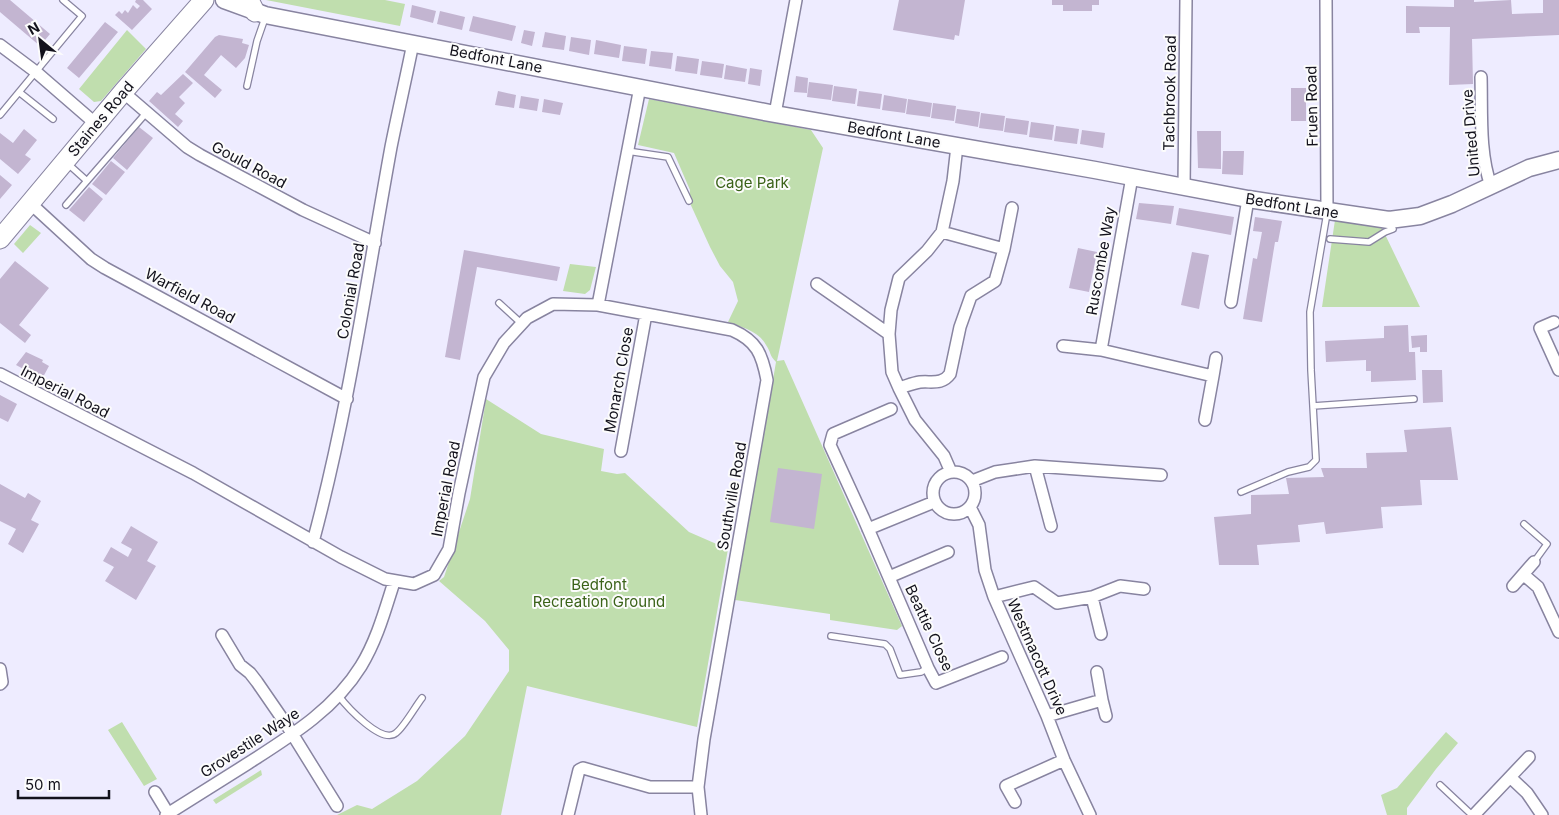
<svg xmlns="http://www.w3.org/2000/svg" width="1559" height="815" viewBox="0 0 1559 815" font-family="Inter,sans-serif">
<rect width="100%" height="100%" fill="#eeecff"/>
<path fill="#c0deae" d="M266 0H385L405 4 400 26Z
M127 30 146 49 101 101 94 102 79 89Z
M649 99 811 130 823 148 777 361 784 360 902 626 897 630 830 620V614L735 600 776 362C769 355 771 352 766 345 759 331 741 327 728 322L738 301 733 282 720 266 710 247 689 201 690 190 674 153 638 145Z
M1335 220 1381 226 1420 307H1322Z
M30 225 41 233 23 253 14 244Z
M570 264 596 267 590 290 585 294 563 291Z
M486 399 541 434 604 449 601 471 617 474 625 473 689 532 728 549 697 727 527 686 501 815H337L357 805 372 809 417 781 465 736 509 671V650L485 621 439 581 444 577 470 499Z
M122 722 157 779 144 786 108 730Z
M1446 732 1458 743 1436 769 1407 808V815H1387L1381 795 1397 788Z
M261 770 262 775 216 804 213 800Z"/>
<path fill="#c3b5d1" d="M0 0H10L50 34 40 46 0 12Z
M136 0H143L152 9 132 30 115 15 119 11 122 14 125 10 128 13 133 5 137 9 140 6 135 2Z
M899 0H965L959 36 955 35 954 40 893 30Z
M1052 0H1099V5H1092V11H1063V5H1052Z
M1454 0H1474V2L1511 0 1512 14 1543 13V0H1559V35L1472 39 1473 84 1449 85 1450 27H1419L1420 33H1406V6L1454 7Z
M412 5 436 11 433 23 410 17Z
M440 11 465 17 462 30 437 24Z
M473 16 516 26 512 41 469 31Z
M105 22 118 32 79 78 67 68Z
M524 30 535 32 532 46 521 43Z
M545 32 566 36 564 50 542 47Z
M219 35 243 39 242 43 249 45 245 58 236 68 221 55 204 75 222 90 215 98 185 72 215 37Z
M571 37 591 40 589 55 569 51Z
M596 40 621 45 619 58 594 54Z
M624 46 647 49 645 64 622 61Z
M651 51 673 53 671 69 649 66Z
M677 56 699 59 697 74 675 71Z
M702 61 724 64 722 78 700 75Z
M726 65 747 69 745 82 724 79Z
M750 68 762 70 760 86 748 84Z
M183 74 193 83 179 97 185 103 175 114 183 121 178 127 149 101 157 92 161 95Z
M796 76 808 78 807 93 794 92Z
M809 82 833 85 831 100 807 97Z
M834 86 857 89 855 104 832 101Z
M1291 88H1306V121H1291Z
M498 91 516 95 514 108 495 105Z
M859 91 882 94 880 109 857 106Z
M884 95 907 99 905 113 882 110Z
M521 96 539 99 537 111 519 108Z
M544 99 563 103 560 115 542 112Z
M908 99 932 103 930 117 906 114Z
M933 103 956 106 954 121 931 118Z
M957 109 980 112 978 127 955 123Z
M981 113 1005 116 1003 131 979 128Z
M1006 118 1029 121 1027 135 1004 132Z
M1031 122 1054 125 1052 140 1029 137Z
M1056 126 1079 129 1077 144 1054 141Z
M139 127 153 138 127 170 113 158Z
M24 129 37 140 25 155 31 159 18 174 0 159V133L13 143Z
M1082 130 1105 133 1103 148 1080 144Z
M1197 131H1221V169L1198 168Z
M1223 151H1244L1243 175 1222 174Z
M111 161 125 172 106 195 92 184Z
M0 175 12 185 0 199Z
M89 187 103 199 84 222 69 210Z
M1139 203 1174 206 1171 224 1136 219Z
M1179 208 1234 217 1231 235 1176 225Z
M1255 217 1282 221 1278 242H1275L1262 322 1243 319 1253 258 1257 259 1262 232 1253 231Z
M1078 248 1097 252 1089 292 1069 288Z
M464 250 560 267 557 281 477 267 460 360 445 357Z
M1192 252 1209 255 1199 309 1181 305Z
M15 261 49 288 19 325 31 335 25 343 0 323V279Z
M1408 325 1409 352H1415L1416 380 1371 382V371H1366V360L1326 362 1325 341 1384 338V326Z
M1427 335V352H1420V347L1412 348 1411 336Z
M26 352 43 360 42 362 49 366 42 379 16 365Z
M1422 370H1442L1443 402 1423 403Z
M0 395 17 404 8 422 0 418Z
M1451 427 1458 480H1420L1422 505 1381 507 1383 528 1326 534 1324 522 1298 525 1300 542 1257 545 1259 565H1219L1214 517 1251 514V495L1289 494 1286 478 1324 477 1321 468H1367L1366 453 1407 452 1404 430Z
M778 468 822 474 814 529 770 522Z
M0 484 25 498 28 493 41 501 31 520 39 524 23 553 8 544 16 529 0 521Z
M131 526 158 542 147 561 156 566 136 600 105 581 114 567 103 561 111 547 128 557 132 549 121 543Z"/>
<g fill="none" stroke-linecap="round" stroke-linejoin="round">
<defs>
<path id="lane" d="M247 86 257 41 265 18
M19 92 53 119
M0 115 82 16 63 0
M627 151 668 157 689 201
M67 163 87 181
M66 205 147 112
M1330 239 1369 242 1385 232 1393 229 1390 222
M499 303 522 324
M1313 406 1414 399
M1241 492 1288 472 1309 467 1316 460 1311 370 1310 312 1327 213
M1524 524 1547 544 1534 562
M831 636 885 644 890 649 900 675 921 672 928 668
M338 695C347 707 382 745 396 733 404 727 415 707 422 698
M1440 785 1472 815"/>
<path id="street" d="M1326 0 1327 211
M0 45 36 72 96 124
M1481 77C1482 112 1479 153 1491 186
M123 92 187 147 200 155 303 210 375 243
M775 114 796 0
M1184 187 1186 0
M30 203 91 259 105 268 347 399
M942 232 1004 249
M817 284 889 334
M1231 302 1248 199
M598 305 640 87
M1554 322 1540 328 1559 370
M1063 346 1101 350 1132 177
M1101 350 1213 376 1205 420
M0 374 193 473 341 557 385 579 414 584 434 575 449 549 459 493 484 377 504 343 527 318 553 304 598 305 732 330C757 341 762 354 767 380L704 739 698 787 701 815
M1213 376 1216 358
M899 388C906 386 913 383 920 382 932 381 942 385 950 374L960 327 971 296 995 281 1004 249 1012 208
M891 409 833 434 830 445 863 517 928 668 936 683 1002 657
M621 451 646 314
M1035 466 1051 526
M933 493a21 21 0 1 1 42 0a21 21 0 1 1-42 0Z
M951 472 944 456 915 420 899 388 892 372 889 334 891 310 899 278 927 251 942 232 953 181 957 146
M972 481 995 472 1035 466 1161 475
M970 507 979 525 985 570 994 597 1047 716 1064 760 1090 815
M868 529 934 502
M313 542C348 412 367 279 391 147 398 112 406 78 413 43
M1524 575 1538 587 1559 632
M889 577 948 552
M1513 586 1534 562
M994 597 1034 587 1057 603 1092 597 1101 634
M1092 597 1120 586 1144 589
M222 635 240 665 250 673 257 682 288 727 337 806
M0 669 2 682 0 684
M1097 672 1102 700
M1047 716 1102 700 1106 716
M1510 777 1527 793 1542 815
M155 792 169 815
M1015 802 1006 786 1064 760
M166 815C193 798 220 781 247 764 289 737 334 710 361 666 377 640 385 610 394 582
M568 815 579 770 583 768 650 787H698
M1474 815 1529 757"/>
<path id="secondary" d="M224 0 265 15 775 114 1095 170 1248 199 1389 220 1420 216 1452 204 1529 168 1559 160"/>
<path id="primary" d="M249 0 255 12
M0 239 123 92 204 0"/>
</defs>
<use href="#lane" stroke="#8884a0" stroke-width="8"/>
<use href="#street" stroke="#8884a0" stroke-width="14"/>
<use href="#secondary" stroke="#8884a0" stroke-width="19"/>
<use href="#primary" stroke="#8884a0" stroke-width="21"/>
<use href="#lane" stroke="#fff" stroke-width="5.5"/>
<use href="#street" stroke="#fff" stroke-width="11"/>
<use href="#secondary" stroke="#fff" stroke-width="16"/>
<use href="#primary" stroke="#fff" stroke-width="19"/>
</g>
<g text-anchor="middle" stroke-width="4" stroke-linejoin="round" paint-order="stroke">
<g font-size="15" fill="#13121c" stroke="#fcfcfc">
<text transform="translate(496 59) rotate(11)" y="5">Bedfont Lane</text>
<text transform="translate(1170 93) rotate(-89)" y="5">Tachbrook Road</text>
<text transform="translate(1312 106) rotate(-91)" y="5">Fruen Road</text>
<text transform="translate(101 119) rotate(-50)" y="5">Staines Road</text>
<text transform="translate(1471 133) rotate(-95)" y="5">United Drive</text>
<text transform="translate(894 135) rotate(10)" y="5">Bedfont Lane</text>
<text transform="translate(249 165) rotate(28)" y="5">Gould Road</text>
<text transform="translate(1292 206) rotate(9)" y="5">Bedfont Lane</text>
<text transform="translate(1101 261) rotate(-80)" y="5">Ruscombe Way</text>
<text transform="translate(351 291) rotate(-80)" y="5">Colonial Road</text>
<text transform="translate(190 296) rotate(28)" y="5">Warfield Road</text>
<text transform="translate(619 380) rotate(-80)" y="5">Monarch Close</text>
<text transform="translate(65 392) rotate(27)" y="5">Imperial Road</text>
<text transform="translate(446 489) rotate(-79)" y="5">Imperial Road</text>
<text transform="translate(732 496) rotate(-80)" y="5">Southville Road</text>
<text transform="translate(929 628) rotate(65)" y="5">Beattie Close</text>
<text transform="translate(1037 657) rotate(66)" y="5">Westmacott Drive</text>
<text transform="translate(250 743) rotate(-33)" y="5">Grovestile Waye</text>
</g>
<g font-size="15" fill="#3a6218" stroke="#fcfcfc">
<text x="752" y="188">Cage Park</text>
<text x="599" y="590">Bedfont<tspan x="599" dy="17">Recreation Ground</tspan></text>
</g>
</g>
<g transform="translate(40 40) rotate(331)" stroke="#fcfcfc" stroke-width="4" paint-order="stroke">
<path d="M0-4L9 19L0 12L-9 19Z" fill="#13121c"/>
<text y="-8" font-size="14" font-weight="bold" text-anchor="middle" fill="#13121c">N</text>
</g>
<path d="M18 790v8h91v-8" fill="none" stroke="#13121c" stroke-width="2.5"/>
<text x="25" y="790" font-size="15" fill="#13121c" stroke="#fcfcfc" stroke-width="4" paint-order="stroke">50 m</text>
</svg>
